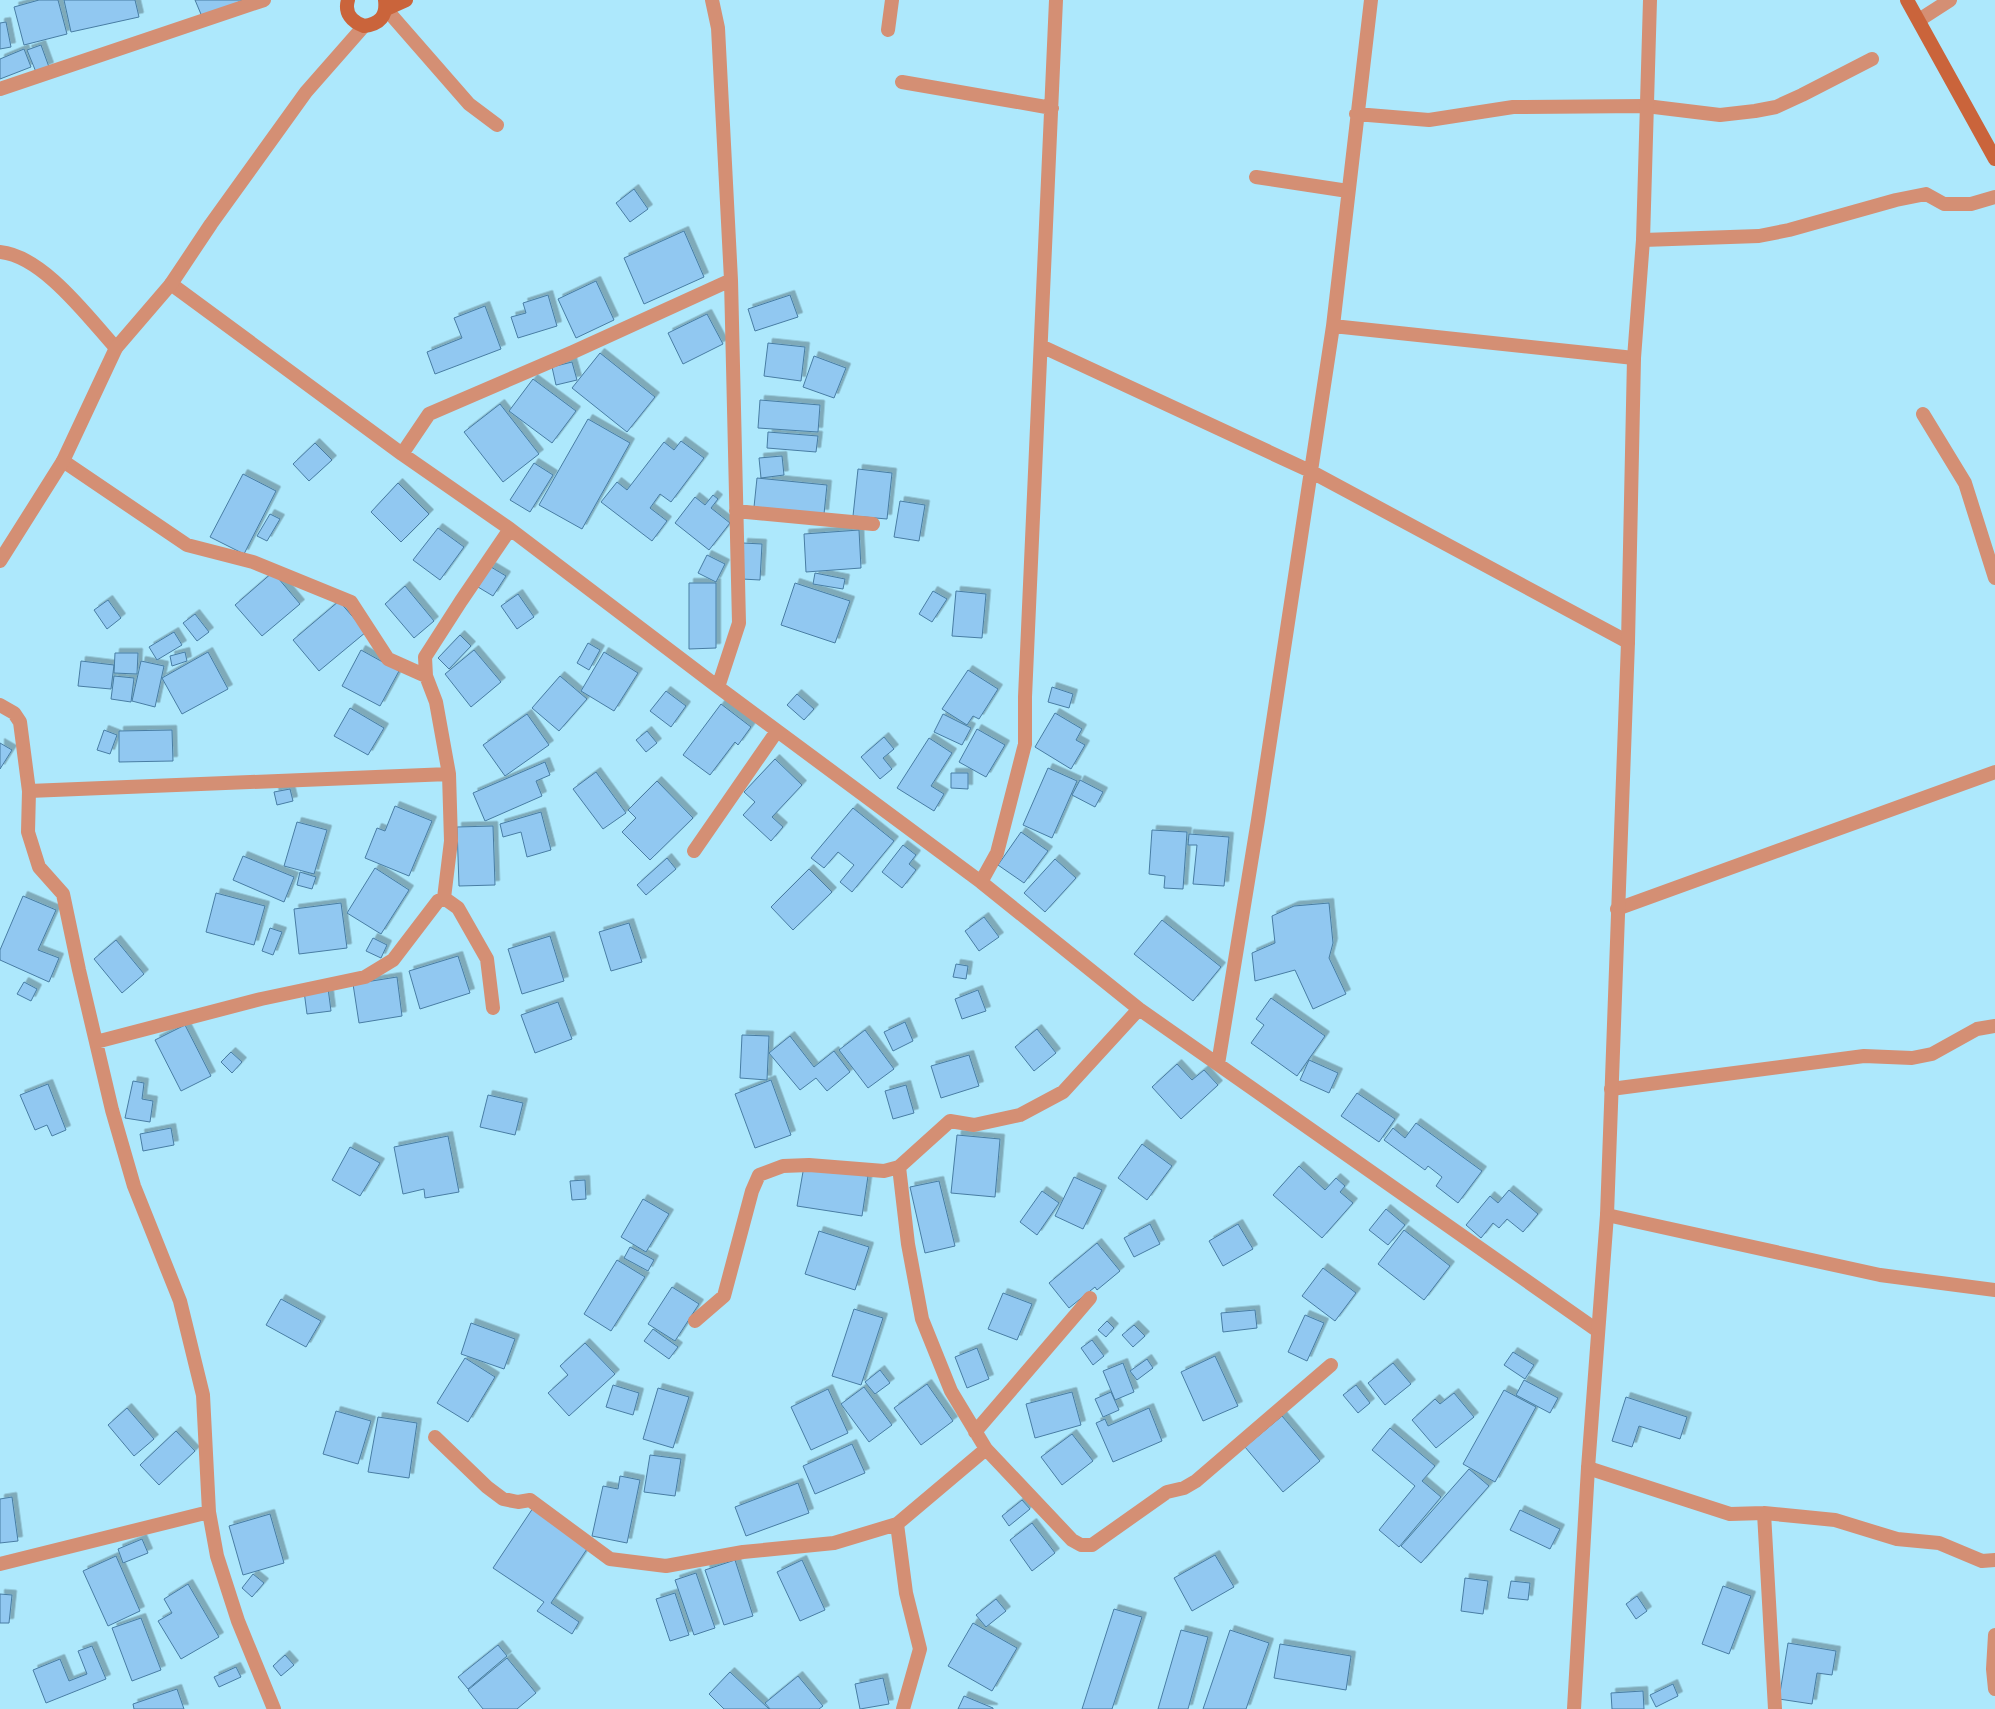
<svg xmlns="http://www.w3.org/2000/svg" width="1995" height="1709" viewBox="0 0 1995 1709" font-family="Lato,sans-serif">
<defs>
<filter id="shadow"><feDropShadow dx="4.5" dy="-4.5" stdDeviation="0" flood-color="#0004"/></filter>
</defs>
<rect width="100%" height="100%" fill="#ade8fc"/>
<path fill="#91c8f1" stroke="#487da3" filter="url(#shadow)" d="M39 0H58L67 34 24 45 14 7Z
M64 0H135L139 17 71 32Z
M195 0H243L203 19Z
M6 22 11 47 0 49V23Z
M41 45 49 67 36 72 27 50Z
M24 49 31 67 0 79V59Z
M634 189 648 209 630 222 616 203Z
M684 231 704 277 644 304 624 258Z
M596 281 614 320 576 338 558 299Z
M548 295 557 326 518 338 511 317 526 313 523 303Z
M790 295 798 317 755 331 748 309Z
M485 306 501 349 435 374 427 352 462 338 454 318Z
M707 314 723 344 683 364 668 333Z
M768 343 805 347 801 381 764 376Z
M600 353 655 397 627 432 572 388Z
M814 356 846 368 834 398 803 387Z
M572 362 577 380 556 385 552 367Z
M533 379 576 411 552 443 509 411Z
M760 400 820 405 818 432 758 428Z
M500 404 539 454 503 482 464 432Z
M588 419 630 443 582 529 539 505Z
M768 432 818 436 816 452 767 448Z
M681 441 704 458 671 502 660 494 650 508 667 521 652 541 601 502 617 482 627 490 664 442 674 450Z
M315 443 332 460 309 481 293 464Z
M782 456 784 475 761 478 759 458Z
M534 463 553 475 530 512 510 500Z
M858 469 892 473 887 519 853 516Z
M243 474 276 491 244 554 210 537Z
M757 478 827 485 824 514 754 507Z
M398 483 429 514 401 542 371 512Z
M713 495 718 499 711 508 730 523 709 550 675 523 695 497 705 505Z
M900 501 925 505 919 541 894 537Z
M270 514 280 519 267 541 257 536Z
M438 528 464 547 440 580 413 560Z
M859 530 861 568 806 572 804 534Z
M743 543 762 544 760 580 742 579Z
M707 555 725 564 716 582 698 573Z
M491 567 506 576 493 596 478 587Z
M273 572 300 604 262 636 235 605Z
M815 573 845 579 843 589 813 584Z
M689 583H716V648L689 649Z
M795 583 850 601 835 643 781 625Z
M405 586 434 621 414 638 385 604Z
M933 591 947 599 932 622 919 614Z
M956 591 986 594 982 638 952 636Z
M518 594 534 617 517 629 501 606Z
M108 600 121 618 107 629 94 610Z
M339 601 366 632 319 671 293 640Z
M195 614 209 632 197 641 183 623Z
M174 632 182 645 157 660 149 647Z
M460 635 471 646 449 669 438 658Z
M588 643 600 650 589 670 577 663Z
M361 650 399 671 380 706 342 686Z
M474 650 501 682 471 707 445 674Z
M185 652 187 661 172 666 170 656Z
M208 652 228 689 182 714 162 678Z
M604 652 638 673 614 711 581 691Z
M115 653H138L137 674 114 673Z
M81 661 114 665 111 689 78 686Z
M141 661 164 666 155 707 132 701Z
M968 670 998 689 979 719 973 716 967 725 942 709Z
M114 676 134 678 131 702 111 699Z
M560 676 587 699 559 731 532 708Z
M1052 687 1073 694 1069 708 1048 702Z
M666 691 686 706 671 727 650 711Z
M797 694 814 709 804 720 787 705Z
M721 704 751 727 738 745 735 742 710 775 683 755Z
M350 708 384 728 368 755 334 736Z
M1055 713 1082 729 1076 740 1085 745 1071 769 1035 747Z
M527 714 549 745 505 776 483 745Z
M943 714 971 728 962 745 934 732Z
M977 729 1005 745 986 777 959 762Z
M104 730 117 735 110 754 97 750Z
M172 730 173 761 119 762V731Z
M647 731 657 743 646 752 636 740Z
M884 737 894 749 883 758 892 769 880 779 861 757Z
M929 738 952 753 931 786 944 794 934 811 897 788Z
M0 743 12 750 0 769Z
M775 759 802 785 772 817 783 827 771 841 743 815 755 802 744 792Z
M545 762 550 775 536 781 542 796 485 821 473 793Z
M1048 768 1077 781 1052 838 1023 825Z
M596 772 626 813 603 829 573 789Z
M951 773H968V789L951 788Z
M1080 780 1103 792 1095 807 1072 795Z
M657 781 693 818 650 860 622 832 636 818 628 810Z
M290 789 293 801 277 805 274 792Z
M395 806 432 821 409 876 365 858 377 828 385 831Z
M853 808 894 841 852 892 840 882 854 865 838 852 824 868 811 858Z
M541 812 551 850 527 857 521 832 503 837 500 824Z
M297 822 327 830 314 874 284 866Z
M493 826 495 885 459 886 457 827Z
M1152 830 1187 832 1183 889 1164 888 1165 876 1149 874Z
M1021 832 1048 851 1024 883 998 865Z
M1189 834 1229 837 1224 886 1193 884 1197 845H1188Z
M903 845 916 855 909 864 916 870 902 888 882 872Z
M243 856 294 877 284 902 233 880Z
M667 858 676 869 646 895 637 885Z
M1055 859 1076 878 1045 912 1024 893Z
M375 868 409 890 381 934 347 913Z
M809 869 832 892 793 930 771 907Z
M300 872 316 877 312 889 297 885Z
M216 893 265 906 254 945 206 932Z
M23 896 56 910 38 950 59 958 49 982 0 960V950Z
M341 903 347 948 299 954 294 909Z
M1329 903 1333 943 1329 958 1346 994 1313 1009 1295 970 1255 981 1252 953 1275 943 1272 916 1294 906Z
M984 917 999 937 979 951 965 931Z
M1162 920 1221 967 1193 1001 1134 954Z
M629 923 642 962 611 971 599 932Z
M270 928 282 932 273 955 262 951Z
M550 936 564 981 522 994 508 949Z
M373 938 387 945 381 958 366 951Z
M116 940 144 974 122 993 94 959Z
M458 956 470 993 420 1009 409 971Z
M956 964 968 966 966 979 953 977Z
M397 977 402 1016 359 1023 353 984Z
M24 982 37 989 31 1001 17 994Z
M328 988 331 1011 307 1014 304 991Z
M978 990 986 1011 962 1019 955 999Z
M1271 998 1325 1036 1297 1076 1251 1043 1264 1025 1256 1019Z
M558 1002 572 1039 535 1053 521 1015Z
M905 1022 913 1041 893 1051 884 1032Z
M185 1025 211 1076 181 1091 155 1040Z
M1037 1029 1056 1053 1034 1071 1015 1047Z
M865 1030 894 1069 868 1088 839 1050Z
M742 1035 769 1036 767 1080 740 1078Z
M790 1036 814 1067 834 1051 850 1072 827 1091 816 1078 800 1090 769 1053Z
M231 1052 242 1062 232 1073 221 1062Z
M969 1055 979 1086 941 1098 931 1066Z
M1309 1060 1338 1073 1329 1093 1300 1080Z
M1177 1064 1192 1080 1204 1070 1218 1085 1181 1119 1152 1087Z
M771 1080 791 1135 755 1148 735 1094Z
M133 1081 144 1083 142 1099 153 1101 150 1122 125 1118Z
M48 1084 66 1130 52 1136 47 1125 35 1130 20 1095Z
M906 1085 914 1113 893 1119 885 1091Z
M1357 1093 1395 1119 1379 1142 1341 1116Z
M488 1095 523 1103 515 1135 480 1127Z
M1416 1123 1482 1171 1458 1203 1436 1186 1442 1177 1428 1166 1425 1170 1384 1140 1393 1128 1405 1138Z
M171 1128 174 1145 143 1151 140 1134Z
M957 1135 1000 1139 995 1197 951 1193Z
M448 1136 459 1192 425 1198 424 1189 403 1194 394 1147Z
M1142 1144 1172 1166 1147 1200 1118 1178Z
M350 1147 380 1163 360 1196 332 1180Z
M804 1166 868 1176 862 1216 797 1206Z
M1299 1166 1325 1190 1336 1178 1345 1186 1340 1192 1353 1203 1322 1238 1273 1195Z
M1074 1177 1102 1190 1083 1229 1055 1216Z
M585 1180 586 1199 572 1200 570 1181Z
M939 1181 955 1246 925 1253 910 1187Z
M1509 1190 1538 1214 1523 1232 1507 1219 1499 1228 1493 1223 1481 1238 1466 1225 1490 1196 1498 1203Z
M1042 1191 1059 1203 1037 1235 1020 1222Z
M643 1199 669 1214 646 1252 621 1237Z
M1386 1209 1405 1225 1388 1245 1369 1230Z
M1150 1224 1160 1244 1134 1257 1124 1238Z
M1238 1224 1253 1249 1223 1266 1209 1241Z
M1404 1230 1450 1266 1424 1300 1378 1264Z
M819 1231 869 1247 855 1290 805 1274Z
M1097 1243 1120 1271 1097 1290 1095 1287 1069 1308 1049 1283Z
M630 1247 654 1260 648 1271 624 1258Z
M617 1260 645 1277 611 1331 584 1314Z
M1323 1268 1356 1293 1335 1321 1302 1296Z
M672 1287 699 1304 675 1341 648 1324Z
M1003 1293 1032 1304 1017 1340 988 1329Z
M281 1299 321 1321 306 1347 266 1325Z
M854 1309 883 1318 861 1385 832 1376Z
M1255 1310 1257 1328 1223 1332 1221 1313Z
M1305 1315 1324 1323 1307 1361 1288 1352Z
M1107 1321 1114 1328 1106 1337 1098 1330Z
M471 1323 515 1339 504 1369 461 1354Z
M1134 1325 1145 1336 1133 1347 1122 1335Z
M653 1329 678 1347 669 1359 644 1341Z
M1092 1340 1104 1356 1093 1365 1081 1348Z
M585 1343 615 1374 569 1416 548 1393 568 1375 560 1366Z
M977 1348 989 1379 967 1388 955 1357Z
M1513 1352 1534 1365 1525 1379 1504 1365Z
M1215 1356 1238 1406 1203 1421 1181 1372Z
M465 1358 495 1377 468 1422 437 1403Z
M1147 1359 1153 1368 1137 1380 1130 1371Z
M1123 1363 1134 1392 1115 1400 1103 1371Z
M1393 1363 1411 1384 1385 1405 1368 1383Z
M880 1370 890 1383 875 1394 865 1382Z
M1524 1380 1558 1398 1550 1413 1516 1395Z
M927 1384 953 1421 921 1445 894 1408Z
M613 1385 639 1393 633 1415 606 1407Z
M1356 1385 1370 1403 1358 1413 1343 1395Z
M864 1387 892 1425 869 1442 841 1404Z
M658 1388 689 1397 673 1448 643 1439Z
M828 1389 848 1433 811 1450 791 1407Z
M1504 1390 1536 1407 1495 1482 1463 1464Z
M1072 1392 1081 1425 1035 1438 1026 1404Z
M1111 1392 1119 1410 1103 1417 1095 1399Z
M1454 1393 1474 1417 1436 1448 1412 1420 1435 1399 1440 1404Z
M1626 1397 1687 1417 1680 1439 1639 1426 1632 1447 1612 1441Z
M127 1408 154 1439 134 1456 108 1425Z
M1149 1408 1162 1441 1113 1462 1096 1423 1105 1419 1108 1426Z
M336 1411 371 1421 358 1464 323 1454Z
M1282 1416 1320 1461 1283 1492 1245 1447Z
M378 1417 417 1423 409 1478 368 1472Z
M1390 1428 1435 1466 1422 1481 1441 1497 1399 1547 1379 1530 1415 1486 1372 1450Z
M176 1431 195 1451 159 1485 140 1465Z
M1072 1434 1093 1461 1062 1485 1041 1457Z
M852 1444 865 1473 815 1494 803 1466Z
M650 1455 681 1459 675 1496 644 1492Z
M1469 1469 1489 1486 1421 1563 1401 1546Z
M620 1476 640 1480 627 1543 592 1536 603 1486 618 1489Z
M798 1483 809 1513 746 1536 735 1507Z
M12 1497 18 1541 0 1543V1499Z
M1022 1500 1030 1509 1009 1526 1002 1516Z
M533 1508 589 1546 551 1603 579 1622 572 1634 537 1611 544 1602 493 1568Z
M1520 1510 1560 1529 1550 1549 1510 1530Z
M270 1514 284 1563 243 1575 229 1526Z
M1032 1523 1055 1553 1032 1571 1010 1540Z
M142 1539 148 1553 123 1563 118 1549Z
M1215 1555 1234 1587 1192 1611 1174 1578Z
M116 1556 140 1611 108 1626 83 1571Z
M735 1560 753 1616 724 1625 705 1570Z
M802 1560 825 1610 800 1621 777 1572Z
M696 1573 715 1628 694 1635 675 1580Z
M253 1574 264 1583 252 1597 242 1588Z
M1465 1578 1488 1581 1483 1614 1461 1611Z
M1511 1581 1530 1583 1528 1600 1508 1598Z
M188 1584 219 1637 181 1659 158 1621 172 1613 164 1599Z
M1723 1586 1751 1596 1729 1654 1702 1644Z
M675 1593 689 1635 670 1641 656 1599Z
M0 1594 12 1595 9 1623H0Z
M1637 1596 1647 1611 1636 1619 1626 1604Z
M996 1599 1006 1611 986 1627 976 1615Z
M1114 1609 1142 1617 1112 1709H1082Z
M141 1618 161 1670 132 1681 112 1628Z
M973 1623 1017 1648 992 1691 948 1666Z
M1181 1630 1208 1637 1188 1709H1158Z
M1230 1630 1269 1643 1246 1709H1203Z
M1788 1643 1836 1651 1832 1675 1817 1673 1812 1704 1779 1699Z
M1280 1644 1351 1656 1346 1690 1274 1678Z
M498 1645 507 1656 468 1689 458 1677Z
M92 1646 106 1679 46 1703 33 1670 60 1659 69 1681 87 1674 78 1651Z
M285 1655 294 1665 281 1676 273 1666Z
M507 1658 536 1693 517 1709H483L468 1690Z
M236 1667 241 1677 219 1687 214 1677Z
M730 1672 769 1709H724L709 1694Z
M798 1676 823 1706 819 1709H770L765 1703Z
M883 1678 889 1704 860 1709 855 1684Z
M1673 1684 1678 1696 1656 1707 1650 1695Z
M177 1689 184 1709H134L133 1704Z
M1643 1691 1644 1709H1612L1611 1693Z
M964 1696 993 1708V1709H958Z"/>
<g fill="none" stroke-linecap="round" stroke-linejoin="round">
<path stroke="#d48f74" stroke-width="14" d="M712 0 718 28 731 280 739 623 718 687
M386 9 469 104 497 125
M1919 20 1950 0
M888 30 892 0
M902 82 1052 108
M0 89 264 0
M1356 114 1429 120 1513 107 1646 106 1720 115 1755 111 1776 107 1802 95 1872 59
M1256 177 1348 191
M1643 240 1759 236 1789 230 1896 200 1926 194 1944 204H1971L1995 197
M0 252C43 256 88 317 116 348
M171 284 402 454 510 529 718 687 981 882 1139 1009 1598 1331
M1333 326 1634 358
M1041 346 1310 471 1628 642
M1923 414 1965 483 1995 578
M402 454 429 414 573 352 731 280
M63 461 187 545 253 562 351 602 388 659 426 676
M736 511 873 524
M0 705 14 713 20 722 29 791 28 832 39 867 63 894 79 970 112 1110 134 1186 180 1301 203 1395 209 1512 217 1556 238 1621 274 1709
M29 791 449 774 436 702 426 676 425 657 461 601 510 529
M694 851 777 731
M981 882 997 853 1025 744V697L1056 0
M444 898 458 908 487 959 493 1008
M1617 909 1995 772
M96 1042 261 999 365 977 393 960 438 901 444 898 451 841 449 774
M1218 1064 1258 820 1333 326 1371 0
M1611 1089 1864 1056 1912 1058 1932 1054 1977 1029 1995 1026
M899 1167 908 1244 922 1319 951 1391 986 1449 1072 1540 1081 1545H1092L1167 1492 1184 1488 1196 1481 1331 1365
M1607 1215 1880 1275 1995 1290
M695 1321 724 1296 752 1191 759 1175 783 1166 809 1165 884 1171 899 1167 950 1121 974 1125 1020 1115 1063 1092 1139 1009
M975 1432 1090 1298
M435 1437 487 1487 503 1499 518 1502 530 1500 610 1559 666 1566 743 1552 834 1543 897 1524 986 1449
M1588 1468 1730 1514 1764 1513 1835 1520 1897 1539 1939 1543 1982 1561 1995 1560
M1764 1513 1775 1709
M897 1524 906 1593 920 1649 903 1709
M0 1564 209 1512
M1995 1635 1993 1669 1995 1689"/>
<path stroke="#d48f74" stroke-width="14" d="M0 561 63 461 116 348 171 284 211 224 306 92 364 26
M1574 1709 1588 1468 1607 1215 1628 642 1634 358 1643 240 1650 0"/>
<path stroke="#ca643b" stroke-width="14" d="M348 0C344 13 352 22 364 26 380 24 387 16 385 0
M1907 0 1995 159
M386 9 406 0"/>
</g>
</svg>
